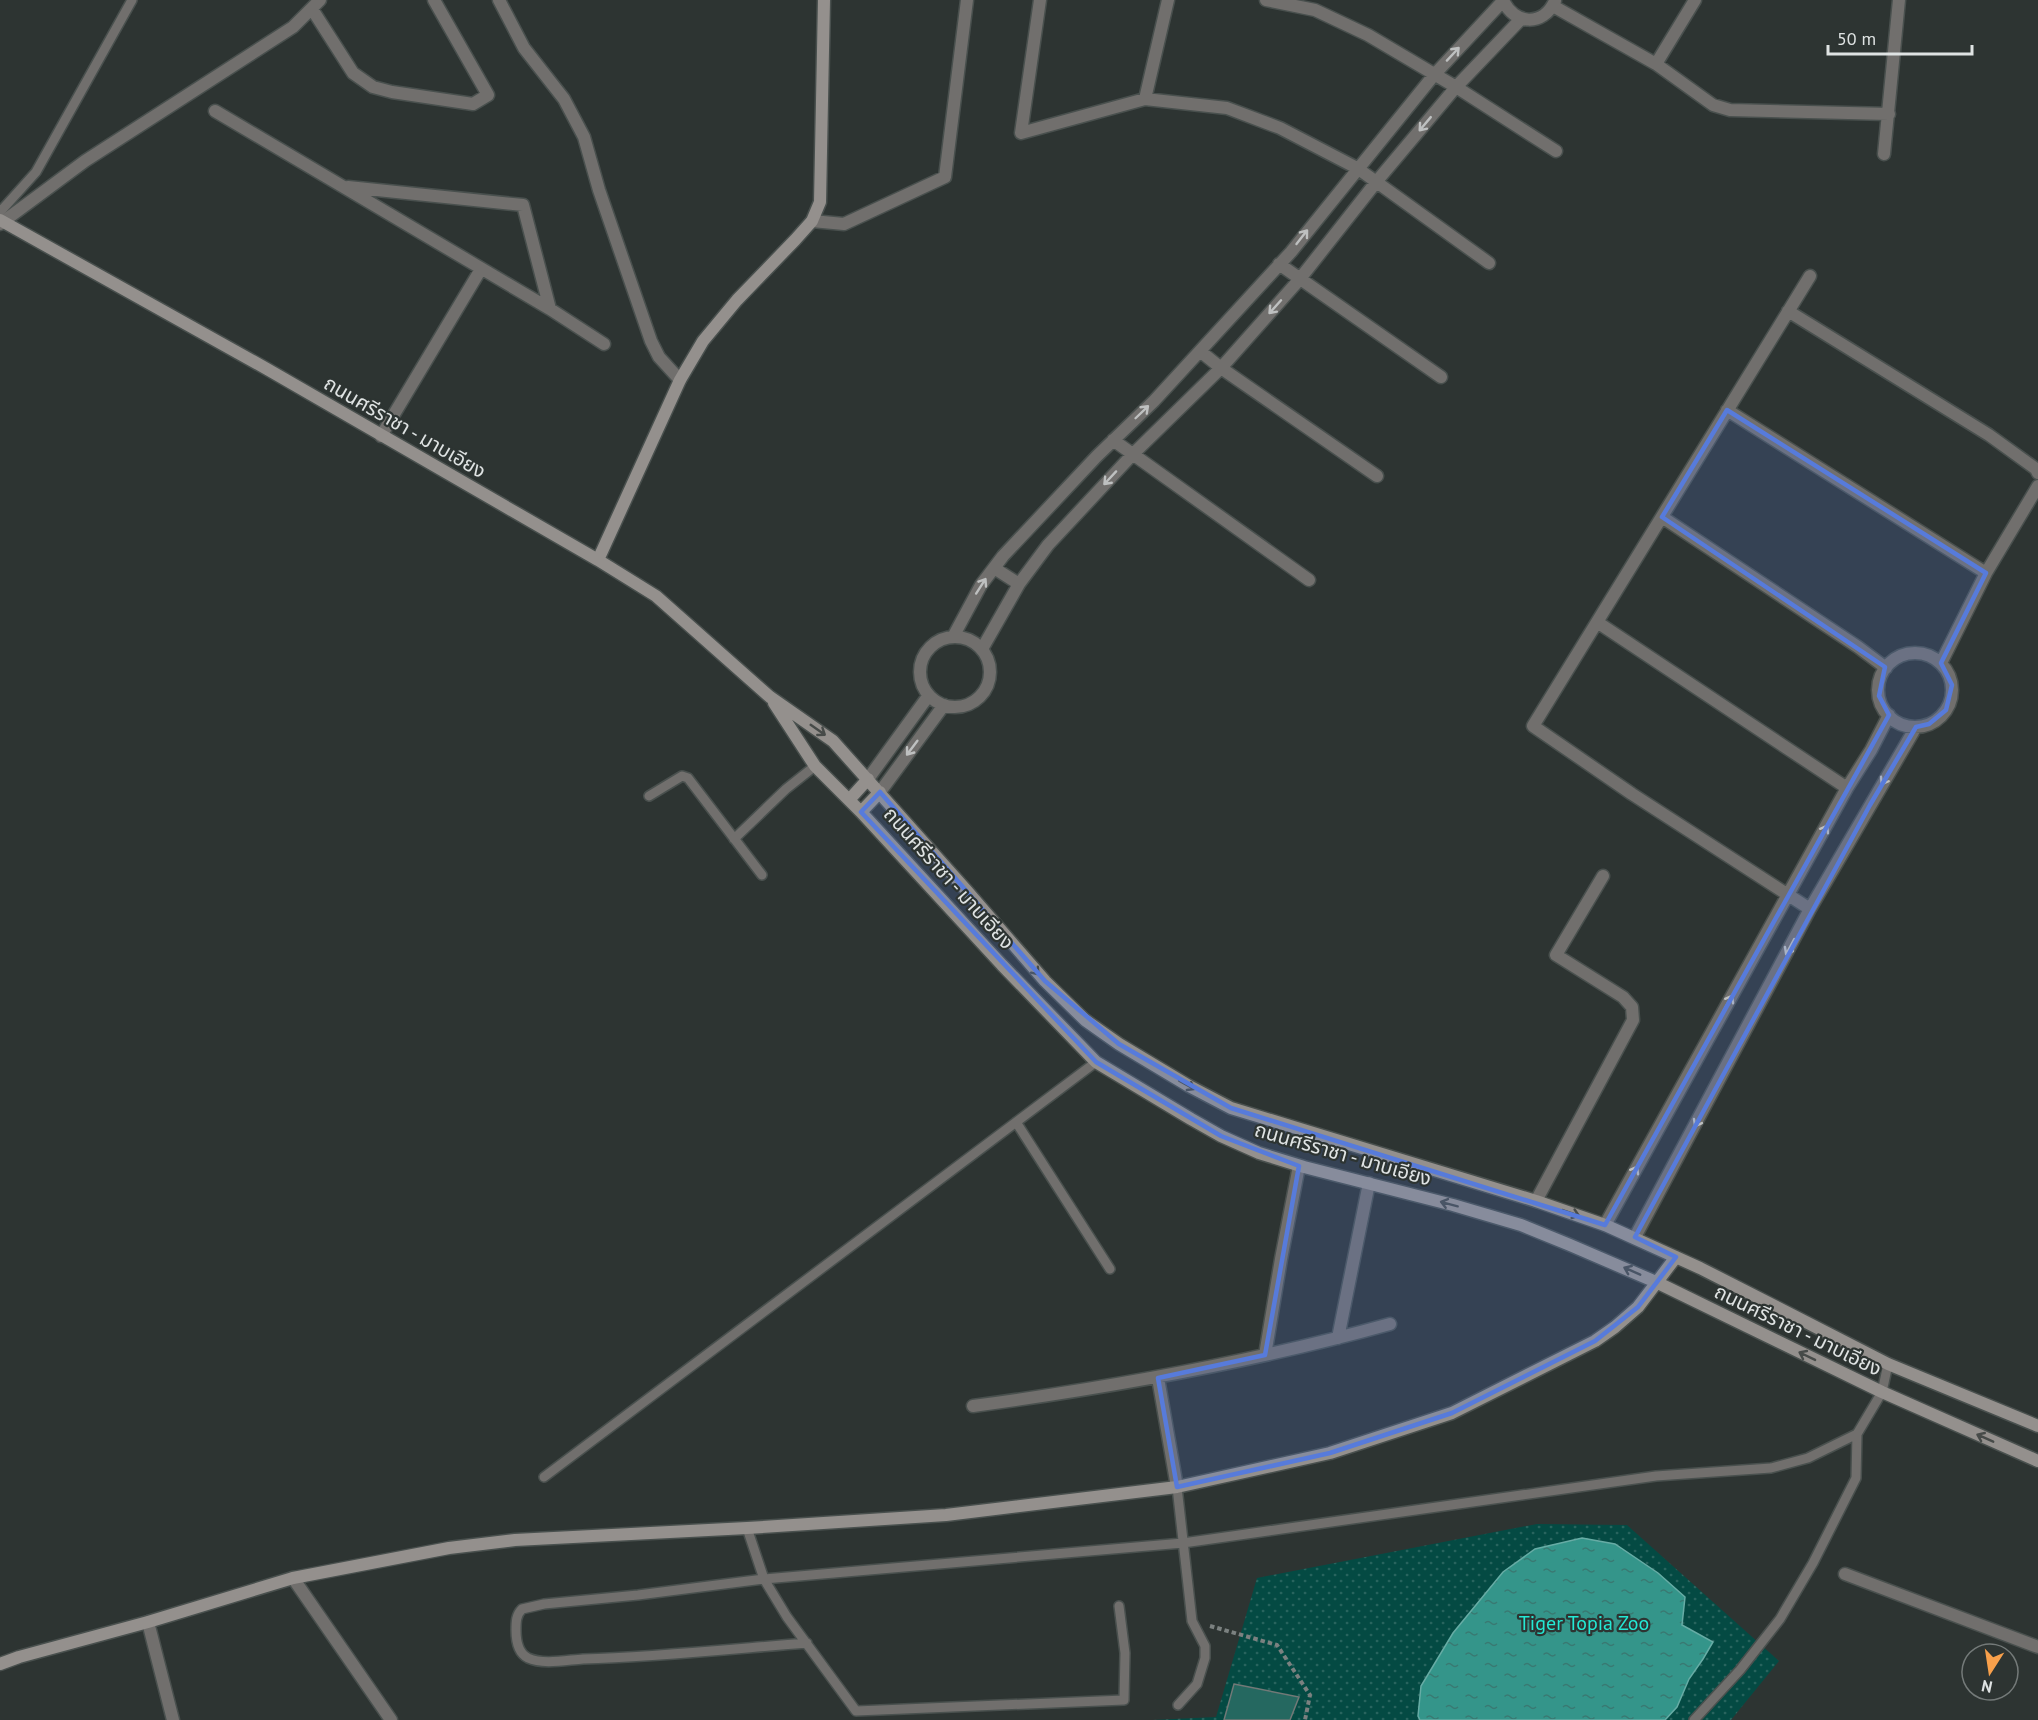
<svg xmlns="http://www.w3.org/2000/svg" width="2038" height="1720" viewBox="0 0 2038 1720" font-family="'PT Sans','Noto Sans Thai',sans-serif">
<defs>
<pattern id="park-dots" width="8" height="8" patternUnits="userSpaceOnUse" patternTransform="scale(1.5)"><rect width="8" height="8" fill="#044a43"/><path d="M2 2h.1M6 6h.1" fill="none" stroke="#28645e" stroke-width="1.8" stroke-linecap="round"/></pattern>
<pattern id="water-ripples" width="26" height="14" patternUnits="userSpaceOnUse" patternTransform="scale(1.5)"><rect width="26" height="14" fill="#34958a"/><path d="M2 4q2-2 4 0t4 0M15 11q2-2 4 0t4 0" fill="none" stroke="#397972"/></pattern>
</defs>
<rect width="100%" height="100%" fill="#2d3432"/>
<path fill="url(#park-dots)" d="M1537 1524 1627 1525 1779 1661 1731 1720H1152L1216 1717 1257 1578Z"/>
<path fill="url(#water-ripples)" stroke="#67aca5" stroke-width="1.5" d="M1582 1538 1615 1544 1658 1573 1685 1597 1682 1625 1713 1642 1703 1659 1689 1679 1677 1707 1665 1720H1420L1418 1716 1421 1686 1453 1633 1503 1572 1535 1549Z"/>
<path fill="#256860" stroke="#727977" stroke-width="1.5" d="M1234 1684 1299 1697 1290 1720H1224Z"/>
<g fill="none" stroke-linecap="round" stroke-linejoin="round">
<defs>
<path id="lane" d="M0 212 36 172 132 0
M649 796 682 776 688 778 762 875
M734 839 786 789 815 766
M1016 1122 1110 1269
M544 1477 1096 1062
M1177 1487 1192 1621 1205 1646V1658L1197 1684 1178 1705
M747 1528 764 1579 787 1617 856 1711 1124 1700 1125 1653 1119 1606
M807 1643C732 1649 657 1657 583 1659 567 1660 543 1665 528 1658 518 1653 516 1641 516 1630 516 1622 516 1615 522 1609L544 1604 638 1595 764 1579 1183 1543 1656 1476 1771 1468 1808 1458 1857 1434 1882 1392 1888 1364
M1694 1720 1740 1670 1780 1619 1813 1563 1856 1478 1857 1434"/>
<path id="street" d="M499 0 524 48 564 99 584 137 599 190 651 341 659 357 680 380
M1040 0 1021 133 1145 99 1227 108 1280 128 1357 168 1489 263
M1266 0 1315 10 1368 35 1456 87 1556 151
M1503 0C1514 25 1543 27 1555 1
M1553 6 1656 64 1713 105 1730 110 1889 114
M312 9 353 73 373 87 392 92 473 104 488 95 434 0
M1656 64 1695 0
M1145 99 1168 0
M215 111 550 309 604 344
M1884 154 1899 0
M348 187 523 205 550 309
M812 221 844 224 945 177 967 0
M0 224 85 161 293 27 320 0
M1279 264 1441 377
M1810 276 1533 726 1632 794 1810 909
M1788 311 1989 435 2036 469 2038 473
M1200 351 1221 368 1377 476
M1727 410 1986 573
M381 436 481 269
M1113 440 1309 580
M1662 517 1858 647 1886 668
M994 568 1019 584
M1597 622 1847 788
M953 637 981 585 1003 556 1097 456 1154 401 1291 252 1434 75 1503 1
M920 672a35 35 0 1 1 70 0a35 35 0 1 1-70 0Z
M982 649 1019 584 1048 545 1132 455 1221 368 1299 280 1377 181 1456 87 1521 19
M1878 690a37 37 0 1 1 74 0a37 37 0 1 1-74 0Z
M1941 663 1986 573 2038 486
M868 779 929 695
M880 792 944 705
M1536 1201 1633 1020 1632 1007 1623 997 1556 955 1603 876
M1605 1225 1847 788 1871 750 1889 715
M1635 1237 1810 909 1916 727
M1338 1338 1369 1183
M1265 1355 1281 1259 1299 1166
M1158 1378 1177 1487
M973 1406C1114 1387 1253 1362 1390 1324
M1845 1574 2038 1647
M293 1578 391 1720
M148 1622 173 1720"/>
<path id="secondary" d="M0 220 267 369 598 560 656 596 770 697 833 741 967 891 1045 981 1085 1020 1119 1044 1189 1086 1231 1108 1536 1201 1605 1225 1700 1268 1888 1364 2038 1426
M598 560 680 380 703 341 737 300 795 240 812 221 820 202 824 0
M774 703 815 766 861 812 1002 965 1096 1062 1191 1119 1221 1136 1259 1153 1304 1167 1453 1205 1521 1225 1570 1245 1656 1282 1882 1392 2038 1461
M849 800 868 779
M861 812 880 792
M0 1664 19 1657 148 1622 293 1578 449 1548 515 1540 747 1528 946 1515 1177 1487 1330 1453 1452 1413 1595 1341 1615 1327 1638 1307 1676 1257"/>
</defs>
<use href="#lane" stroke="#49504e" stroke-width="12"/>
<use href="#street" stroke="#49504e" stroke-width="15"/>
<use href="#secondary" stroke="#49504e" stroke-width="15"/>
<path stroke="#7b8180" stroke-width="4" stroke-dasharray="4.5 3" stroke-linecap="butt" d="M1210 1626 1277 1645 1310 1695 1305 1720"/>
<use href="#lane" stroke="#716f6d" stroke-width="9"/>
<use href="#street" stroke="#716f6d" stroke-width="12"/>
<use href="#secondary" stroke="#94908d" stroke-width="12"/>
</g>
<defs><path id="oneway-shaft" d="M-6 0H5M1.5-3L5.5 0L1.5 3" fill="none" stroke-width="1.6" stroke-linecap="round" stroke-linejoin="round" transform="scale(1.5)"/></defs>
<g stroke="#bec0c0">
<use href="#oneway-shaft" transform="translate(1453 54) rotate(-47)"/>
<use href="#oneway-shaft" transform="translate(1425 124) rotate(130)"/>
<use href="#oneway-shaft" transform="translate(1302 237) rotate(-52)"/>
<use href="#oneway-shaft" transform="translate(1275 307) rotate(132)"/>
<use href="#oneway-shaft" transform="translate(1142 412) rotate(-44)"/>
<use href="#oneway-shaft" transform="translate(1110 478) rotate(133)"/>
<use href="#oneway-shaft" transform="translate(981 586) rotate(-57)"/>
<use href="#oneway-shaft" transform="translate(912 748) rotate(127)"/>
<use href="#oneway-shaft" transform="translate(1886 777) rotate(121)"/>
<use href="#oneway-shaft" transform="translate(1823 833) rotate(-61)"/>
<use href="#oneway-shaft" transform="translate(1790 947) rotate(118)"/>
<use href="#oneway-shaft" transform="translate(1728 1003) rotate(-61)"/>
<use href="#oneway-shaft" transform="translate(1699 1119) rotate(118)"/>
<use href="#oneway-shaft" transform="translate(1633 1174) rotate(-61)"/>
</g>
<g stroke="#474b49">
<use href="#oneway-shaft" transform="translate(818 730) rotate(35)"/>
<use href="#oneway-shaft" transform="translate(1033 968) rotate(49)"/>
<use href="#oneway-shaft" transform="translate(1187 1085) rotate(29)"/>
<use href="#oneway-shaft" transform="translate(1449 1204) rotate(-165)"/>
<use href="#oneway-shaft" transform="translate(1571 1213) rotate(19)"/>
<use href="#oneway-shaft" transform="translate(1632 1271) rotate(-156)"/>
<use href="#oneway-shaft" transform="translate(1807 1356) rotate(-154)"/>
<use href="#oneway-shaft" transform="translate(1985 1438) rotate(-156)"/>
</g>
<path fill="#577bdb" fill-opacity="0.2" stroke="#577bdb" stroke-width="4.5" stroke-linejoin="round" d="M1727 410 1986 573 1941 663 1952 685 1946 710 1929 724 1916 727 1870 805 1635 1237 1676 1257 1638 1307 1595 1341 1452 1413 1330 1453 1177 1487 1158 1378 1265 1355 1299 1166 1221 1136 1096 1062 861 812 880 792 1045 981 1119 1044 1231 1108 1605 1225 1889 715 1879 696 1885 667 1662 517Z"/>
<g text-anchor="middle" stroke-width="4.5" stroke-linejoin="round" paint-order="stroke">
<g font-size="20" fill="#dfe3e3" stroke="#2d3432">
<text transform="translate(405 427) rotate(30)" y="7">ถนนศรีราชา - มาบเอียง</text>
<text transform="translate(949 878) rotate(48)" y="7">ถนนศรีราชา - มาบเอียง</text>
<text transform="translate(1343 1154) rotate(16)" y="7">ถนนศรีราชา - มาบเอียง</text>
<text transform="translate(1798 1330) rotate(26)" y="7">ถนนศรีราชา - มาบเอียง</text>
</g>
<g font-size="20" fill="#24e8d4" stroke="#2d3432">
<text x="1584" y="1630">Tiger Topia Zoo</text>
</g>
</g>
<g transform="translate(1990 1672) rotate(192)"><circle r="28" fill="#2d3432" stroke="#747a79" stroke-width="1.5"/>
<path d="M0-4.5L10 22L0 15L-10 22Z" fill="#f8a04b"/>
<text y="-9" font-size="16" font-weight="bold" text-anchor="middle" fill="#dfe3e3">N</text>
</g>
<path d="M1828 45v9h144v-9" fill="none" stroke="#dfe3e3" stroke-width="3"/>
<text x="1837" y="45" font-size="18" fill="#dfe3e3" stroke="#2d3432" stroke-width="4.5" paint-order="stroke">50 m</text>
</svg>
